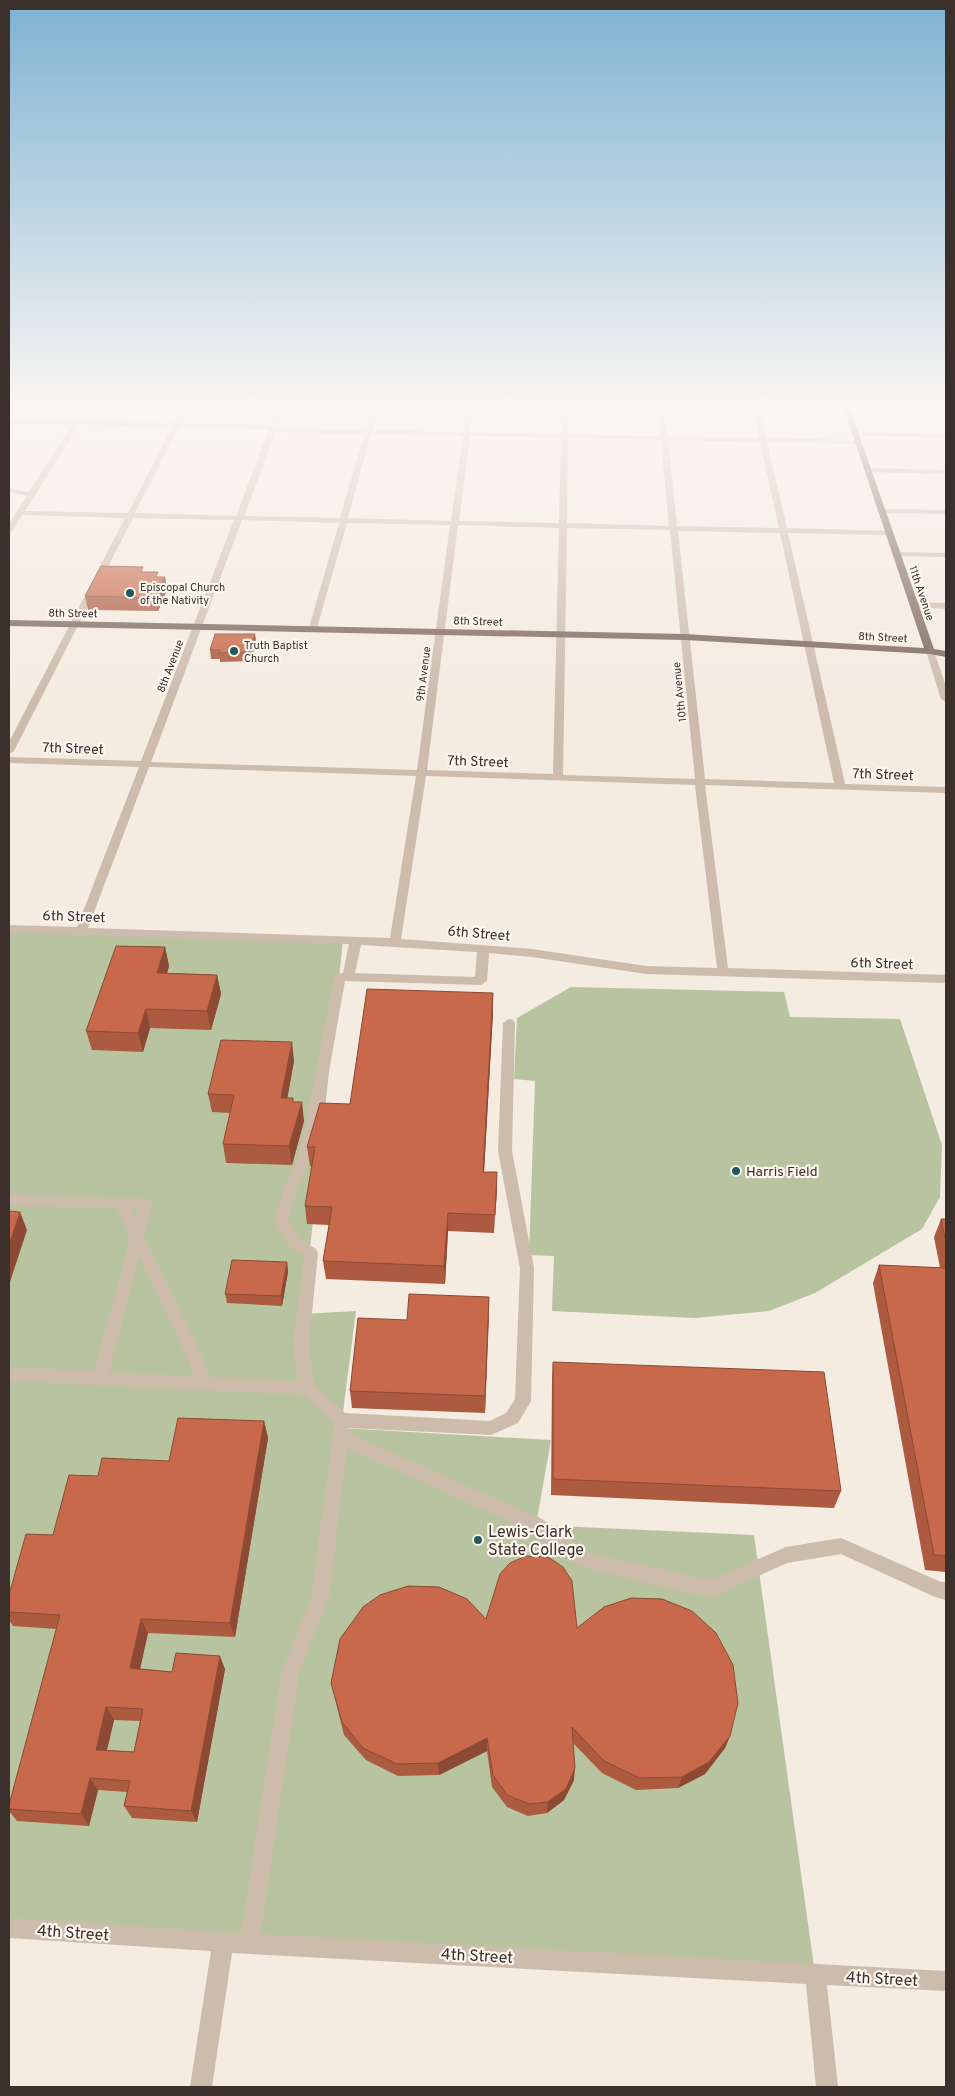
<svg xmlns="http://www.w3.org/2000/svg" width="955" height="2096" viewBox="0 0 955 2096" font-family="Overpass,sans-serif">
<rect width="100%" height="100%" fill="#f4ebe1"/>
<path fill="#b8c4a0" d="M9 930 343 940 303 1314 356 1311 341 1428 551 1440 536 1525 754 1535 815 1974 9 1924Z
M571 987 784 992 790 1017 900 1019 942 1145 940 1197 922 1229 815 1293 769 1311 695 1318 552 1311 554 1256 529 1255 535 1081 514 1079 517 1018Z"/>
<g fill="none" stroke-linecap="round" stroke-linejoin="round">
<path fill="#cdbbac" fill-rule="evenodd" d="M83 409H89L82 421 174 423 182 409H188L181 423 271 425 278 409H284L277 428 366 430 372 409H378L373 430 463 432 467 409H473L470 432 561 434 562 409H568V434L660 436 658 409H664L667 436 759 438 753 409H759L766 438 858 440 862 442 858 444 767 442 787 528 889 531 893 533 889 535 788 533 845 784 946 787V793L705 785 728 968 946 975V983L646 974 532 957 489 953 487 981 481 985 345 981 319 1128 311 1159 297 1189 288 1222 301 1240 316 1249 318 1253 309 1343 314 1385 345 1413 490 1421 506 1413 515 1399 520 1268 498 1151 503 1023 509 1019 513 1020 515 1023 512 1151 534 1268 531 1401 518 1423 491 1435 349 1428 348 1433 542 1519 585 1552 710 1580 786 1547 841 1538 941 1582H946V1600L935 1597 841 1554 787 1563 710 1598 581 1567 530 1531 347 1448 329 1598 299 1673 261 1934 946 1971V1991L827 1985 838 2087H816L806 1984 232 1953 212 2087H190L211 1951 9 1938V1918L241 1933 281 1673 311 1598 334 1423 304 1395 9 1381V1367L94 1371 130 1237 116 1208 9 1206V1194L151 1199 153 1203 144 1237 204 1359 209 1377 298 1381 293 1343 304 1256 291 1248 274 1223 283 1189 297 1159 305 1128 334 977 336 974 343 973 349 944 9 933V925L77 927 139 767 9 763V757L141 761 234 520 133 518 14 751 9 754V742L125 518 22 515 12 532H9V524L27 496 9 492V488L29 492 72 425 9 424V420L75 421ZM79 425 172 427 128 513 25 511ZM179 427 269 429 236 516 135 513ZM276 432 364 434 340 518 244 516ZM371 434 463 436 451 521 348 518ZM470 436 561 438 559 523 459 521ZM568 438 661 440 669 526 567 523ZM668 440 760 442 779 528 677 526ZM242 520 339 523 309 628 313 631 317 628 347 523 450 525 417 770 151 762ZM458 525 559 528 553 774 427 770ZM567 528 670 530 695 779 563 775ZM678 531 780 533 834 783 705 779ZM149 767 416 776 390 938 88 928ZM426 776 695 785 717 968 646 966 532 949 401 939ZM361 945 477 952 475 977 355 973ZM130 1208H138L135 1218ZM139 1256 188 1359 193 1376 109 1372Z
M855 432 946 434V438L853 435 851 434Z
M864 468 946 470V474L867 472 863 470Z
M878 509 946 510V514L881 513H878Z
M893 552 946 553V557L896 556H893Z
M914 602 946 603V609L911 607V603Z
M930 648 934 651 946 686V702L941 699 926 651Z"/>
<path fill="#7d675c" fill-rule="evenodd" d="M844 409H850L934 649 946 651V657L930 654 685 640 9 626V620L685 634 924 648Z"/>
</g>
<path fill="#ac5a40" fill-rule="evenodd" d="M144 572 158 577H165L167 590 158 611 88 610 85 596Z
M255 634 256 643 251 661 220 662V659H211L210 650Z
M165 947 169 966 167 973 217 975 221 994 211 1030 150 1028 143 1052 92 1050 86 1031Z
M493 993V1012L484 1172H497L494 1233 448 1231 445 1284 326 1279 323 1261 329 1225 307 1224 305 1206 312 1166H310L307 1147 350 1104Z
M294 1061 287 1098 294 1102 304 1121 292 1165 226 1163 223 1144 230 1113 212 1112 208 1094Z
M941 1219H946V1572L925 1570 873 1283 879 1265 940 1268 934 1237Z
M287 1262 288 1272 282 1306 227 1303 225 1294Z
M489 1297 485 1413 352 1408 350 1391 407 1320Z
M553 1362 841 1491 834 1508 551 1495 552 1379Z
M264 1421 268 1438 235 1637 148 1633 140 1669 172 1672 225 1669 197 1822 132 1818 124 1806 127 1792 98 1790 89 1826 17 1821 9 1811V1805L57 1629 13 1626 9 1620V1595L53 1535 98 1476 169 1461ZM114 1720 140 1721 134 1752 107 1750Z
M486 1619 577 1628 730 1736 725 1748 705 1774 678 1788 636 1790 602 1773 573 1743 574 1780 564 1800 547 1813 528 1816 507 1807 492 1787 487 1751 439 1775 398 1776 366 1760 344 1735 331 1683Z"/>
<path fill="#8c4a34" d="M165 577 167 590 158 611 155 598Z
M255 634 256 643 251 661 249 652Z
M165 947 169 966 162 991 157 973Z
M217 975 221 994 211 1030 207 1011Z
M493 993V1012L483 1190V1172Z
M146 1009 150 1028 143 1052 138 1033Z
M292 1042 294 1061 284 1117 281 1098Z
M302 1102 304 1121 292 1165 289 1146Z
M497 1172V1191L494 1233 495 1215Z
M20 1212 27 1230 9 1285V1245Z
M448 1213V1231L445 1284 444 1266Z
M287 1262 288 1272 282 1306 281 1296Z
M489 1297V1315L485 1413V1396Z
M264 1421 268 1438 235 1637 230 1623Z
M141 1619 148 1633 137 1682 130 1668Z
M220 1656 225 1669 197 1822 191 1811Z
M106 1707 114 1720 104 1762 96 1750Z
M730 1736 725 1748 705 1774 678 1788 682 1777Z
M487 1738V1751L439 1775 438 1763Z
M575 1768 574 1780 564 1800 547 1813 548 1802Z
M90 1778 98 1790 89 1826 81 1814Z"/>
<path fill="#c8694b" stroke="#8c4a34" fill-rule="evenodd" d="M101 566 143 567 141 572H158L156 577H165L155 598 85 596Z
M215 634H255L249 652 219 653 220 650H210Z
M116 946 165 947 157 973 217 975 207 1011 146 1009 138 1033 86 1031Z
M367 989 493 993 483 1172H497L495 1215 448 1213 444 1266 323 1261 332 1207 305 1206 315 1147H307L320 1103 350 1104Z
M221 1040 292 1042 281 1098H293V1102H302L289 1146 223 1144 234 1095 208 1094Z
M9 1211 20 1212 9 1245Z
M941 1219H946V1242Z
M232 1260 287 1262 281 1296 225 1294Z
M879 1265 946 1268V1556L934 1555Z
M409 1294 489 1297 485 1396 350 1391 358 1318 407 1320Z
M553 1362 824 1372 841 1491 553 1479Z
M178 1418 264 1421 230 1623 141 1619 130 1668 172 1672 176 1653 220 1656 191 1811 124 1806 130 1781 90 1778 81 1814 9 1809V1805L60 1615 9 1612V1595L26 1534 53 1535 69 1475 98 1476 102 1458 169 1461ZM106 1707 143 1709 134 1752 96 1750Z
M526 1556 548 1557 563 1567 572 1581 577 1628 604 1607 631 1598 662 1599 692 1611 716 1633 733 1665 738 1703 730 1736 709 1762 682 1777 640 1778 604 1761 572 1727 575 1768 566 1789 548 1802 529 1804 507 1795 493 1775 487 1738 438 1763 397 1764 363 1748 342 1722 331 1683 340 1639 363 1607 380 1595 408 1586 439 1587 467 1599 486 1619 500 1574 510 1563Z"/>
<linearGradient id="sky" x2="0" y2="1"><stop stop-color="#7eb2d2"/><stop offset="0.58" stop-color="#faf6f2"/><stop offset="1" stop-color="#faf6f2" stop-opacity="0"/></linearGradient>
<rect width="955" height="702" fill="url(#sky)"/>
<g fill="#1f5a5e" stroke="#fbf5ee" stroke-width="2">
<circle cx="130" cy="593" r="5"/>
<circle cx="234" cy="651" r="5"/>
<circle cx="736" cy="1171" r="5"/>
<circle cx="478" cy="1540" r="5"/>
</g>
<g text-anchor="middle" stroke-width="4.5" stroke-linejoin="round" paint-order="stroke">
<g font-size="11" fill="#3b302b" stroke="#fbf5ee" text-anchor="start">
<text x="140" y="591">Episcopal Church<tspan x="140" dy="13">of the Nativity</tspan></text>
<text x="244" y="649">Truth Baptist<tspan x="244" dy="13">Church</tspan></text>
</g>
<g font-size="11" fill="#3b302b" stroke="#fbf5ee">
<text transform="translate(922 593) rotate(71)" y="4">11th Avenue</text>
<text transform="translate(73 613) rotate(1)" y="4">8th Street</text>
<text transform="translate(478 621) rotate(2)" y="4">8th Street</text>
<text transform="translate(883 637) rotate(3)" y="4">8th Street</text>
<text transform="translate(170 666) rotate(-69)" y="4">8th Avenue</text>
<text transform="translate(423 674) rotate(-83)" y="4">9th Avenue</text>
<text transform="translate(679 692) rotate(-96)" y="4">10th Avenue</text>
</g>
<g font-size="14" fill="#3b302b" stroke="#fbf5ee">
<text transform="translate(73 748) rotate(2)" y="5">7th Street</text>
<text transform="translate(478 761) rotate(2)" y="5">7th Street</text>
<text transform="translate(883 774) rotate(2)" y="5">7th Street</text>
<text transform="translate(74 916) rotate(2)" y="5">6th Street</text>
<text transform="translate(479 933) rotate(5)" y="5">6th Street</text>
<text transform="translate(882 963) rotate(2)" y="5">6th Street</text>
</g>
<g font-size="14" fill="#3b302b" stroke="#fbf5ee" text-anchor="start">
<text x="746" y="1176">Harris Field</text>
</g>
<g font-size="16" fill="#3b302b" stroke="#fbf5ee" text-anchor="start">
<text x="488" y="1537">Lewis-Clark<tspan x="488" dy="18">State College</tspan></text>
</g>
<g font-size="16" fill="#3b302b" stroke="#fbf5ee">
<text transform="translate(73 1932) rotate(4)" y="6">4th Street</text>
<text transform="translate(477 1955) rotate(3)" y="6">4th Street</text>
<text transform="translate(882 1978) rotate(3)" y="6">4th Street</text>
</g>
</g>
<rect width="955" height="2096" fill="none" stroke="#3b302b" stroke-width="20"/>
</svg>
